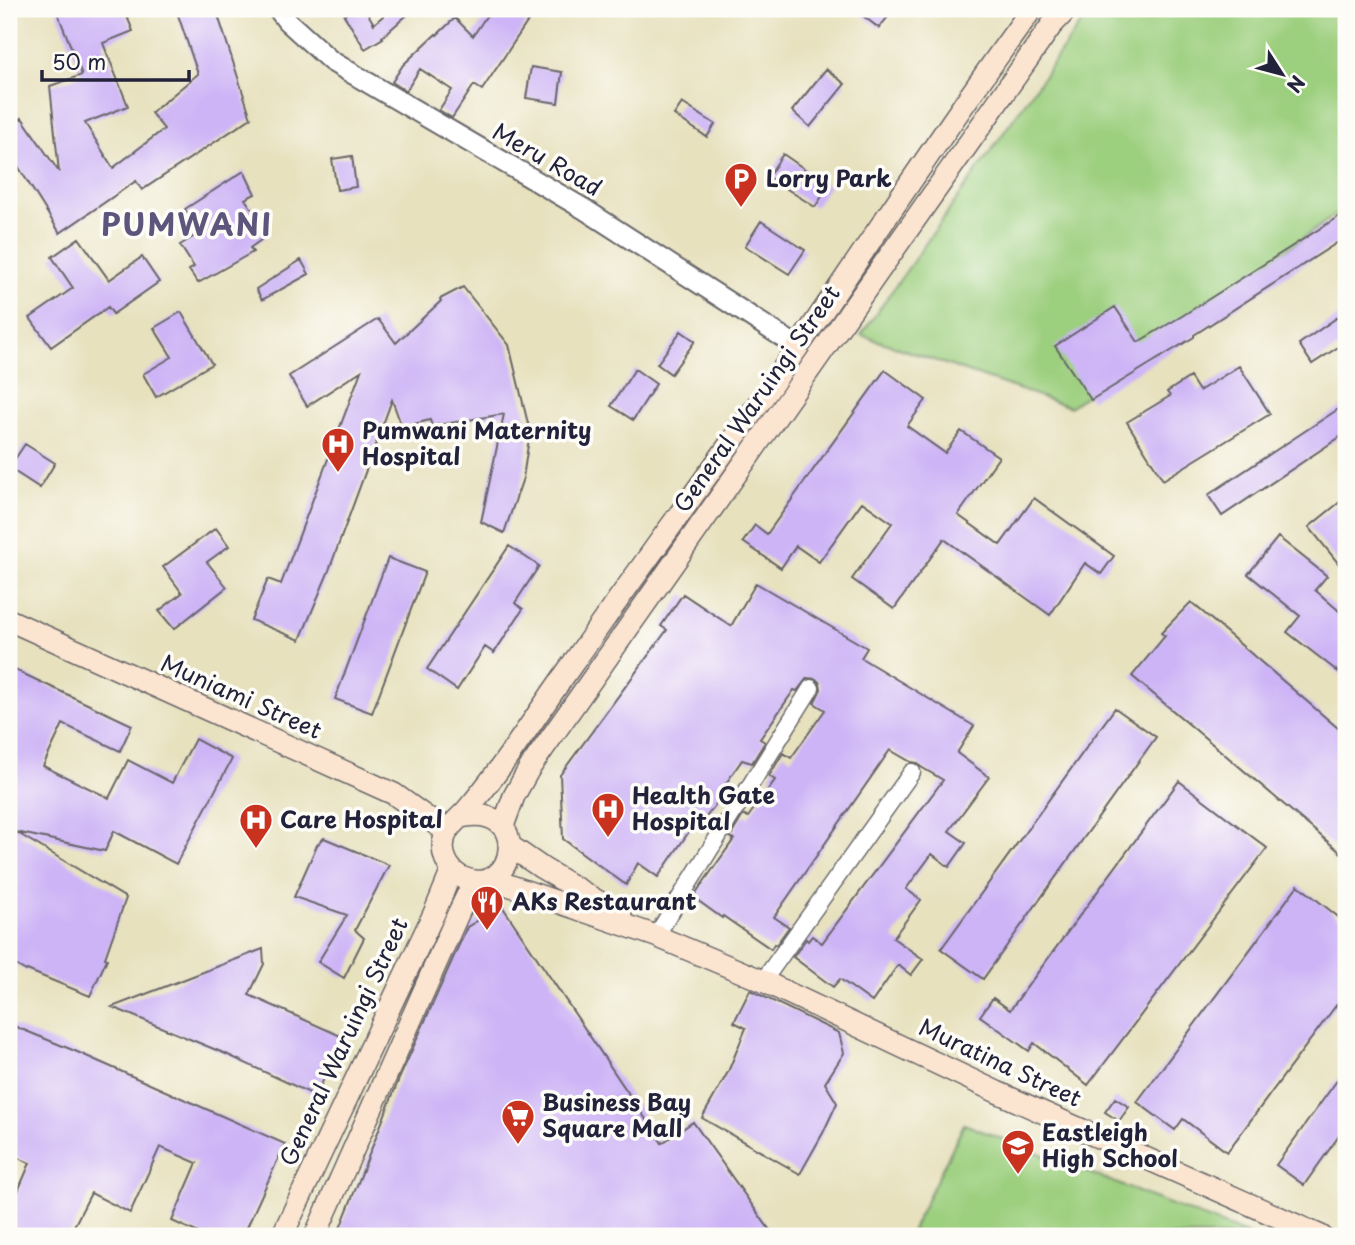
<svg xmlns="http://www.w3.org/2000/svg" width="1355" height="1245" viewBox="0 0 1355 1245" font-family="'Playpen Sans',sans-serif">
<rect width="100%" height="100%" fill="#fdfcf7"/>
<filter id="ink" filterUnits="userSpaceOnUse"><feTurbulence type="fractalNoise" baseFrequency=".0143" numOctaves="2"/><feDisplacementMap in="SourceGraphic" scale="14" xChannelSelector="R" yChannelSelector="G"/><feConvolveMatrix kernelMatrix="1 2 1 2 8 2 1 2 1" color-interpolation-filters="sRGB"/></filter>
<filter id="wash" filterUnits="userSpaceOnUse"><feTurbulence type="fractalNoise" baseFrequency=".00686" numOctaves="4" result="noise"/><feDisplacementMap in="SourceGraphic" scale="28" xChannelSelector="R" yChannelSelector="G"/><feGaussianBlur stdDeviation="1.57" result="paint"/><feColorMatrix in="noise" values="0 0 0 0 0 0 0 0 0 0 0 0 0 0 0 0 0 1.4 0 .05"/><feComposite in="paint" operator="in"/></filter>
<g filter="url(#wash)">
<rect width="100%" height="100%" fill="#e7e1be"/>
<path fill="#9ccf7e" stroke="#5f785c" stroke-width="2" d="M1091 9H1346V207L1070 407 861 335Z
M964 1124 1249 1235 1251 1236H909Z"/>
<g id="blocks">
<path fill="#cdb4f6" d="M56 9H124L133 31 103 43 128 106 85 123 113 168 164 129 151 113 198 74 176 9H216L251 118 142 190 136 181 60 233 9 152V127L22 118 59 172 50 86 82 75Z
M353 9H365L374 24 391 9H414L382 37 383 38 365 49 344 15Z
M491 9H536L482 90 474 85 452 118 439 110 452 90 420 69 406 91 392 82 403 65 436 34 437 35 455 18 473 36Z
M854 9H894L879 28Z
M531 67 562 72 558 103 526 98Z
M826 69 845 84 810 127 792 111Z
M682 103 715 124 707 137 674 115Z
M783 154 829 186 815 207 768 177Z
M352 156 356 187 337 190 332 159Z
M244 171 255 194 245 199 269 234 250 248 253 252 198 283 189 270 194 267 180 245 198 234 185 209Z
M1346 212V237L1194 335V337L1091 400 1055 346 1115 307 1138 342 1182 316Z
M761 221 805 250 789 274 745 246Z
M79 238 109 280 142 257 159 282 113 314 108 307 51 347 30 318 73 288 52 257Z
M301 260 309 274 262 300 256 289Z
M463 287 509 345 530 432 523 478 504 533 481 522 504 414 432 426 430 420 402 427 392 400 328 573 300 640 251 620 268 579 281 584 361 371 307 406 289 376 378 319 396 343 441 301 440 299Z
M181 312 212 364 156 397 143 374 172 357 154 328Z
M1338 317 1346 329V342L1312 364 1299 344Z
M681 331 695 341 671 374 657 364Z
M1239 366 1270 414 1163 480 1127 422 1170 396 1167 392 1190 377 1199 391Z
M635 369 656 384 633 420 611 406Z
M885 370 926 400 907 426 945 453 961 431 999 457 958 515 1000 545 1034 498 1114 556 1101 574 1085 563 1050 615 944 539 894 609 852 579 892 523 862 502 819 562 796 546 781 568 743 542 755 525 767 534Z
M1346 404V433L1222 516 1208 495Z
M25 444 55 463 40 488 9 468Z
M1346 497V573L1309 527Z
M216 528 229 546 207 562 227 587 174 629 159 611 182 593 163 567Z
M1278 537 1327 576 1315 590 1346 617V678L1287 632 1300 616 1248 574Z
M509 546 539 566 515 603 523 609 494 653 485 647 457 690 427 669Z
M388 558 425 572 372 713 335 699Z
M756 583 867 648 861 658 974 726 957 753 989 777 949 831 966 843 949 867 932 854 906 889 921 900 893 938 923 959 911 975 898 965 872 1002 840 979 833 987 793 957 806 939 808 941 812 936 822 943 943 780 921 767 917 763 911 762 890 750 774 917 789 927 776 945 774 944 771 949 723 916 722 918 693 897 734 839 730 837 742 817 745 815 748 817 775 780 769 776 783 753 791 758 825 710 814 703 821 689 820 683 816 679 807 678 797 691 794 690 760 739 765 742 752 763 742 760 718 795 721 797 704 820 699 817 658 877 638 863 626 885 563 839 560 775 667 630 661 626 683 594 731 626Z
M1191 602 1346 735V857L1132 676 1165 636 1161 633Z
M9 667 132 725 120 751 63 724 43 766 109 798 128 760 172 783 195 739 232 759 176 864 114 831 105 851 16 832 126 898 105 958 107 959 90 996 27 970 26 971 9 961Z
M1115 708 1156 737 983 979 941 949Z
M1179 781 1267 848 1088 1085 1034 1043 1029 1051 980 1016 993 998 1010 1010Z
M324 838 389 865 355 930 364 938 344 978 318 962 347 915 294 897 317 845Z
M1298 885 1346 923V992L1227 1152 1183 1119 1175 1130 1137 1102Z
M502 906 662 1143 693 1122 774 1236H337L399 1079 467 927Z
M263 949 264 964 249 995 343 1037 316 1096 226 1054 112 1007Z
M750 990 839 1033 844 1053 825 1083 837 1103 823 1133 800 1174 702 1118 728 1072 746 1028 734 1022Z
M9 1024 75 1051 285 1144 243 1236H205L172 1221 197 1163 160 1147 130 1213 91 1193 69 1236H9V1212L30 1163 9 1154Z
M1346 1068V1126L1304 1185 1276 1165Z
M1115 1098 1129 1107 1119 1121 1105 1112Z"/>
</g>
</g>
<g filter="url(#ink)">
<use href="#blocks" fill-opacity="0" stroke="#676569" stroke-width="2"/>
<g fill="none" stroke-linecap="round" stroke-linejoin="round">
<defs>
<path id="minor" d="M656 936 811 688
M763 981 912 772"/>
<path id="tertiary" d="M278 9 287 21 331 61 584 209 798 347"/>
<path id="secondary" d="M9 620 394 794 447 832
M460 817C532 801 517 897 466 879 446 872 437 848 448 830 453 823 459 818 465 812 504 767 536 715 571 666 637 572 705 480 771 386 859 261 941 132 1032 9
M503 826 514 796 529 769 1051 26 1067 9
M510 846 542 868 621 915
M491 879 656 936 763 981 997 1092 1321 1236
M282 1236 436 909 452 870
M315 1236 458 914 474 881"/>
</defs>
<use href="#minor" stroke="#676569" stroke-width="19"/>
<use href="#tertiary" stroke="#676569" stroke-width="23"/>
<use href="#secondary" stroke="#676569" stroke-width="24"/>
<use href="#minor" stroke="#fff" stroke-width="16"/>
<use href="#tertiary" stroke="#fff" stroke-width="19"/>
<use href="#secondary" stroke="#fce5d0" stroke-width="21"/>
</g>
</g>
<defs>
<symbol id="parking-pin" viewBox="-11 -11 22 30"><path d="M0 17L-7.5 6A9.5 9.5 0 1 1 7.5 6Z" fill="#c8321e" stroke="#fdfcf7"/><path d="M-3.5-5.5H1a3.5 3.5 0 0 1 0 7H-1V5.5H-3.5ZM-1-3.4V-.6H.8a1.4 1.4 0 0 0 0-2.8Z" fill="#fff"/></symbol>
<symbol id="hospital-pin" viewBox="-11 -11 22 30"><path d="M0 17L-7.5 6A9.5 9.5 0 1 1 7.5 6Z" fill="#c8321e" stroke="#fdfcf7"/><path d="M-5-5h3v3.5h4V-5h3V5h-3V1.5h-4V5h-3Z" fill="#fff"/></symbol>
<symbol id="restaurant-pin" viewBox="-11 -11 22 30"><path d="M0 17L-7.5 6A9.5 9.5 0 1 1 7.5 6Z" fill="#c8321e" stroke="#fdfcf7"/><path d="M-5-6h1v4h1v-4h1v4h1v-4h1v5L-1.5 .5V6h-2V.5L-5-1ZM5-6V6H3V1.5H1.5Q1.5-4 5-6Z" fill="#fff"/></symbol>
<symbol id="supermarket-pin" viewBox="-11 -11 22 30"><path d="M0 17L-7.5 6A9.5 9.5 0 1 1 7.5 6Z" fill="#c8321e" stroke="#fdfcf7"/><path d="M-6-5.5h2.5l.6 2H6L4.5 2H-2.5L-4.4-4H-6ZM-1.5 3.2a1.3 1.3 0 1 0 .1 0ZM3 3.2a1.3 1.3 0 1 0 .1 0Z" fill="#fff"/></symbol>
<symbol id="school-pin" viewBox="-11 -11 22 30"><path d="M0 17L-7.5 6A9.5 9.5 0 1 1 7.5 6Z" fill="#c8321e" stroke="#fdfcf7"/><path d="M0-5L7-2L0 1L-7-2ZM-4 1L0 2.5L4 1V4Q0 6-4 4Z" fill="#fff"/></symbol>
</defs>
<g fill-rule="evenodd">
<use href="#parking-pin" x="722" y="160" width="38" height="52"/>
<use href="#hospital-pin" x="319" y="425" width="38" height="52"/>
<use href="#hospital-pin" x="589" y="790" width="38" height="52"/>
<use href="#hospital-pin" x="237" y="801" width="38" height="52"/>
<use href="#restaurant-pin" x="468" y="883" width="38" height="52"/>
<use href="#supermarket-pin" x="499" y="1097" width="38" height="52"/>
<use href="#school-pin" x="999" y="1127" width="38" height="52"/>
</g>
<g text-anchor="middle" stroke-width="7" stroke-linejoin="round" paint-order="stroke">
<g font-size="23" fill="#22223b" stroke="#fdfcf7">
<text transform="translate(547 160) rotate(30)" y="8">Meru Road</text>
<text transform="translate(757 399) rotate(-55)" y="8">General Waruingi Street</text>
<text transform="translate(241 697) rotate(24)" y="8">Muniami Street</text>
<text transform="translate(344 1042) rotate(-65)" y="8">General Waruingi Street</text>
<text transform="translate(1000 1063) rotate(25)" y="8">Muratina Street</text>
</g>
<g font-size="23" font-weight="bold" fill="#22223b" stroke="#fdfcf7" text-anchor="start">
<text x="766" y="187">Lorry Park</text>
<text x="362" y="439">Pumwani Maternity<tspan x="362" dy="26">Hospital</tspan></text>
<text x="632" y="804">Health Gate<tspan x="632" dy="26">Hospital</tspan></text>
<text x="280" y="828">Care Hospital</text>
<text x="512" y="910">AKs Restaurant</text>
<text x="542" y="1111">Business Bay<tspan x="542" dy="26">Square Mall</tspan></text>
<text x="1042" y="1141">Eastleigh<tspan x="1042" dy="26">High School</tspan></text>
</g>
<g font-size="30" font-weight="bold" letter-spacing="2" fill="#5e557c" stroke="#fdfcf7">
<text x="187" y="236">PUMWANI</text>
</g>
</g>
<rect width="1355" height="1245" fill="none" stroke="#fdfcf7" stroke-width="35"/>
<g transform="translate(1282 74) rotate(126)" stroke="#fdfcf7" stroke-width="5" paint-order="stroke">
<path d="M0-5L12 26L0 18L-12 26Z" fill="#22223b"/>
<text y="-10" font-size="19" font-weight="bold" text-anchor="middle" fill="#22223b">N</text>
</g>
<path d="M42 70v10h147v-10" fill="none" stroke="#22223b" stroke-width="3.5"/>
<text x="52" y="70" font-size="21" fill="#22223b" stroke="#fdfcf7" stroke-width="5" paint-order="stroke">50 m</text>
</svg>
